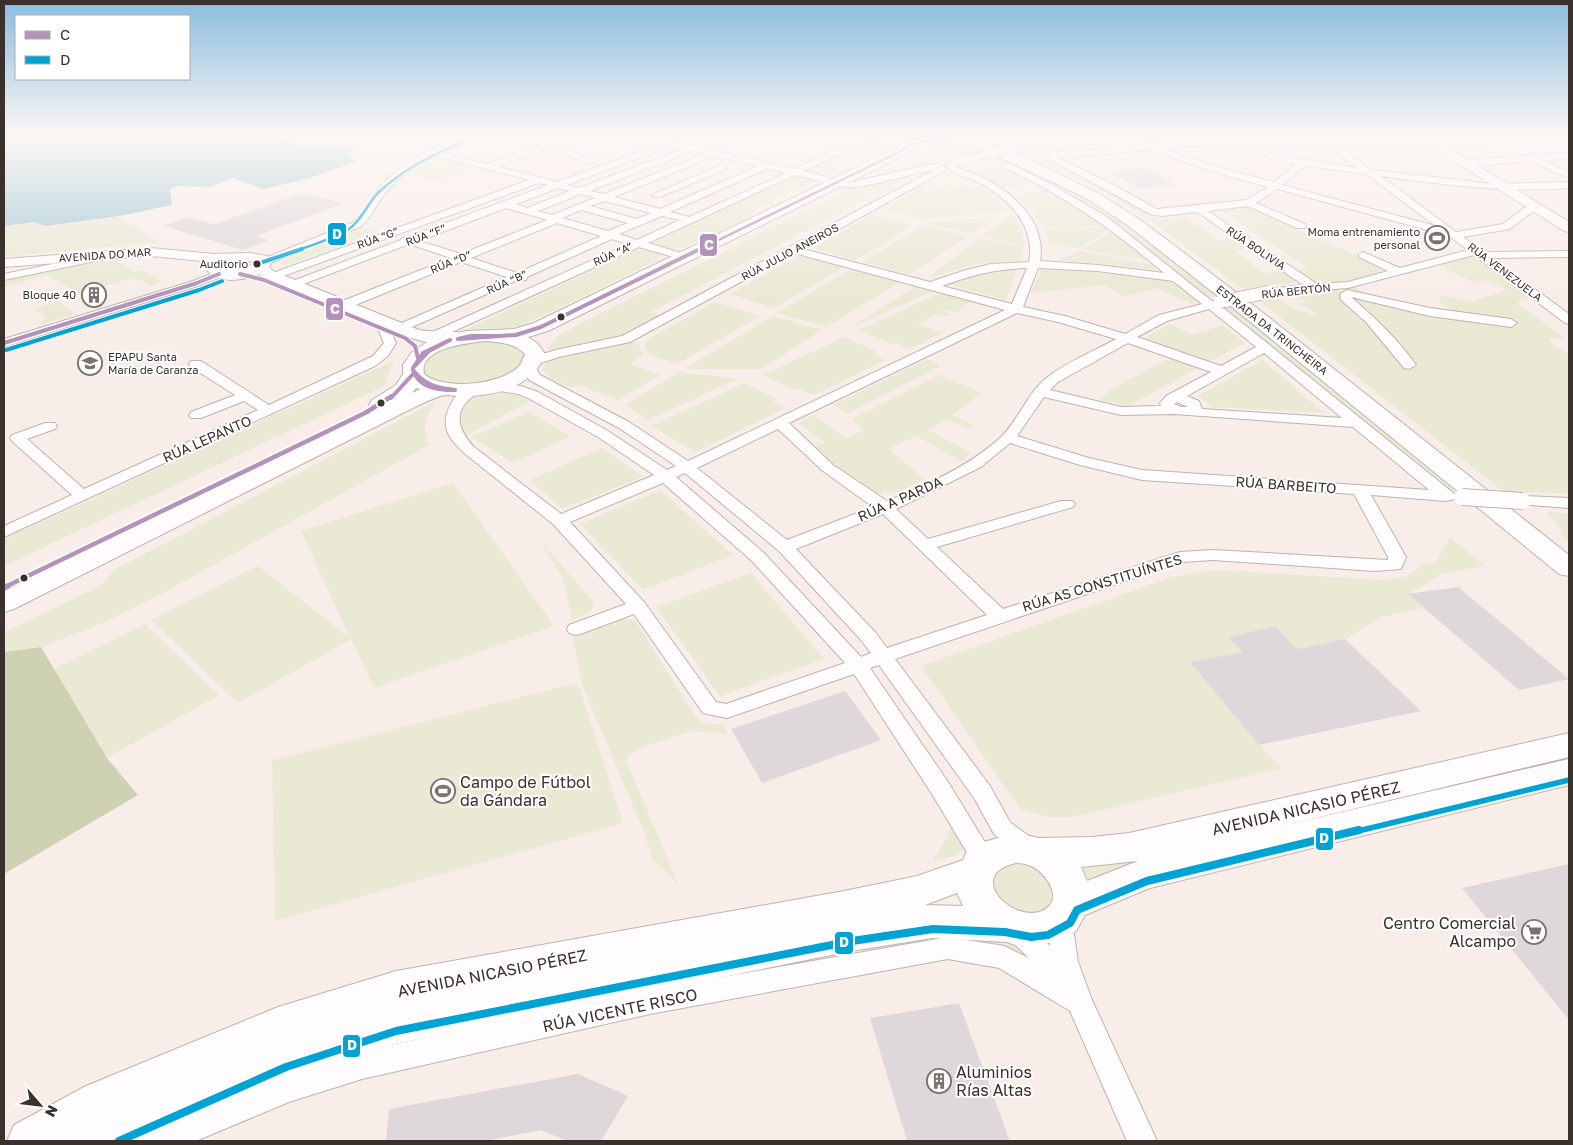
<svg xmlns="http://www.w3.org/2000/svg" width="1573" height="1145" viewBox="0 0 1573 1145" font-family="'Golos Text',sans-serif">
<rect width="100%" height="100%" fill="#f8ede8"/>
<path fill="#e9e9d4" d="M293 135H372C340 145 326 144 293 135Z
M882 135C888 135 891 136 892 142L887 146 754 210 753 215 684 247 675 248 659 256 658 260 524 325 505 328 467 329Z
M957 143 987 150 866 181 934 146Z
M1052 145 1067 152 1035 154 1116 195 1159 220 1185 217 1221 241 1234 240 1250 249 1236 251 1265 274 1278 271 1260 258 1296 281 1294 283 1255 287 1245 290 1151 221 1111 195 1015 150 1023 146 1025 147 1023 148C1027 150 1035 152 1039 150L1036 149Z
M998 155 1057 181 1110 212 1221 296 1210 298C1155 254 1101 209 1038 177 1021 168 1005 159 985 158Z
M436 156 477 167 436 181 407 173Z
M1005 167 1036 183 1001 188 974 174 985 169 996 171Z
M921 170 651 312 659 315 630 332 619 336 552 351 547 349 557 337 576 326 851 189 879 183Z
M947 184 960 188 974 185 986 191 1008 211 923 219 882 210 916 191 911 190 916 187 931 192Z
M1046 190 1104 226 1044 227 1033 211 1015 195Z
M1248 207 1387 269V270L1342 283 1320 284 1293 270 1308 268 1222 211Z
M871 215 913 226 855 260 813 248Z
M119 216 159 242 4 257V226L34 222 45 226Z
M1014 216 1020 227 1024 245 981 236 1007 217Z
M998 217 972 234 926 223Z
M924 225 969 236 909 274 863 262Z
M362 228H376L375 233 284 266 278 263Z
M1106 228 1108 230 1079 248 1049 243 1044 229Z
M1112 232 1147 261 1083 249Z
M979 238 1024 247 1021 260 971 265 928 278Z
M1081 251 1151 264 1157 270 1058 260Z
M801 255 844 267 774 308 730 294Z
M1470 256 1482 261 1535 300 1522 298 1517 304 1566 338H1548L1553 345 1569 355V494L1503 491 1257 299 1272 295 1294 309 1313 315 1317 314 1299 304 1306 302 1292 293 1294 292 1292 291C1312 289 1333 291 1352 286L1371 296 1449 313 1453 309 1441 305 1440 295 1471 302 1504 291 1505 288 1487 280 1477 283 1448 271 1452 269 1440 264Z
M114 259 134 272 141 270 162 281 150 286 135 277 79 294 48 275 4 287V280L77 263Z
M851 269 899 282 827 327 777 313Z
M1042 269 1110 273 1174 282 1197 301 1192 304 1157 288 1124 296 1104 285 1030 293Z
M1017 270 1006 300 948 284 979 274Z
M914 287 933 291 853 327Z
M940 293 970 302 956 313 944 310 941 312 950 314 945 316 938 314 918 324 942 333 910 349 896 343 892 344 859 330Z
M60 301 63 303 61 304 76 314 43 324 39 323 48 318 34 309Z
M715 302 760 316 677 364 649 354C646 350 643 346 645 341Z
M1233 305 1457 489H1446L1224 307Z
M773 316 821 330 762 369H684Z
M1169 324 1193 335 1223 325 1245 343 1210 361 1148 340 1146 337Z
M844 337 877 352 874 354 886 360 814 395 800 389 796 390 763 375Z
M490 340C497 342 509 342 516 346 557 368 442 408 422 369 428 344 468 342 490 340Z
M625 343H638L643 355 629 364 660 375 618 400 578 385 572 388C562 383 546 380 542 368L551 360Z
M1170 358 1198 368 1128 406 1101 400 1108 391Z
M928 359 939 364 940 366 848 413 833 405Z
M1262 360 1324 413 1213 407 1198 396Z
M393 361 384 386 4 566V539Z
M679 372 737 379 648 420 625 405Z
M939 375 982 393 952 415 974 425 968 428 947 420 928 430 971 453 961 461 917 436 889 449 925 480 895 493 885 491 874 496 832 468 812 447 825 443 799 423 814 415 845 438 864 431 852 419Z
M745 383 776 399 773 402 786 408 695 452 651 426Z
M502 393 515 395 529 402 466 435C453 401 470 394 502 393Z
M436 401C425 421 421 423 429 445L165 592 103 623 41 647 4 652V633L102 585 114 570Z
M529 412 570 436 513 463 471 437Z
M602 448 643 477 562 509 530 480Z
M453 483 554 626 374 688 351 639 238 703 151 620 258 566 350 638 301 531Z
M660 490 733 555 643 590 580 524Z
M1546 512 1569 513V542L1558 533 1563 532Z
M1450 537 1485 566 1442 574 1408 594 1423 608 1381 617 1345 639 1297 649 1274 626 1229 637 1243 652 1191 662 1259 745 1282 768 1072 817H1047L1020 809 921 666 1172 577 1214 570 1385 580 1408 576 1424 564 1436 563Z
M542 543 592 600 593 607 591 611 572 620 563 578Z
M751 573 824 659 720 696 656 607Z
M624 619 635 620 695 716 703 723 723 725 728 734 692 731 635 750 626 760 678 884 652 858 644 832 582 685 573 638Z
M145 624 219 695 107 758 34 679Z
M578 683 623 823 275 921 272 760Z
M951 824 966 848 955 856 932 861 947 839Z
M1010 859 1045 869 1056 898 1045 912 1024 915 995 900 990 873Z
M1130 860 1133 865 1090 882 1081 864Z
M895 936 1007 941 1019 946 1039 963 1013 957 868 956 863 942Z"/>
<path fill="#cfd1b3" d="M41 647 107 758 138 795 4 874V652Z"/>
<path fill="#9ec7d2" d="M4 135H273L297 144 349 148 355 151 350 155V157L357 161 310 178 264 189 233 178 209 187 177 186 170 189 172 205 119 216 45 226 34 222 4 226Z"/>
<path fill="#dfd8da" d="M1145 168 1171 181 1168 182 1175 185 1140 189 1109 172Z
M303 193 344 203 256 236 269 240 243 250 163 226 189 217 214 224Z
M1458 587 1569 679 1519 690 1408 594Z
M1275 626 1297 649 1345 639 1421 711 1259 745 1190 662 1243 652 1228 637Z
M845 691 881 740 762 783 731 729Z
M1569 864V1020L1462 888Z
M959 1003 1010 1141H907L870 1018Z
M578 1074 628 1096 601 1141H567L541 1130 486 1141H386L389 1109Z"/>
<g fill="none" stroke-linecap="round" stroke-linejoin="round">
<defs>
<path id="street" d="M464 135H476L441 152 486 164 541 145 517 135H529L549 143 571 135H584L557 146 593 159V163H587L549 148 496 166 557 182 661 144 631 135C653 135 672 145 692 145 706 146 723 135 741 135L703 148 793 169 869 135H880L803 171 827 177 836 183V187H830L821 181 795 175 648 243 688 255 689 257 688 259H680L639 247 430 342 426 341 424 338 426 335 628 244 612 239 527 277 526 280H518L401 332 395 328 397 325 507 277 461 262 348 308H340L338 305 340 302 451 258 409 244 298 286H290L288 284 290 282 401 240 402 238 408 237 548 185 539 183 278 278H270L268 276 270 274 529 180 434 155C416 165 398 177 385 193 376 205 372 218 360 227L268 264 264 265 258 262 260 260 352 223C365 214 369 200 379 189 400 163 433 147 464 135ZM670 146 682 149 579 188 567 185ZM692 151 705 154 604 194 590 191ZM715 156 758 166 660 209 614 197ZM767 169 786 173 689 217 670 212ZM558 188 570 191 527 208 516 204ZM581 194 595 198 552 215 538 211ZM605 201 651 213 637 219 590 206ZM506 208 547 220 461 254 419 241ZM581 210 628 223 608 231 562 218ZM662 216 680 220 637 240 619 234ZM557 223 601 236 517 273 471 258Z
M1049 135H1065L1011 149 1007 146Z
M1109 135H1122L1150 144 1218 138H1320L1324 136 1329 138H1485L1520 135H1552L1548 138 1485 144H1336L1371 170 1494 184 1569 182V188C1505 193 1444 185 1381 176L1456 232 1503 224 1524 208 1539 206V210L1532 212 1510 229 1463 237 1484 252 1569 251V257L1492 258 1569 314V324L1565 323 1474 255 1348 288 1265 294 1263 292 1265 290 1269 289 1303 285 1197 212 1162 216 1150 214 1044 156 1048 153 1136 146ZM1218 144H1228V147L1296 164 1274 182 1221 168 1162 149ZM1235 144H1325L1357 168 1282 156ZM1149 150 1215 172 1268 187 1246 200 1157 209 1110 183 1058 158ZM1305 166 1366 174 1436 226 1282 185ZM1277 189 1449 236 1468 250 1400 268 1363 252 1358 255 1359 257 1388 271 1348 282 1317 284 1208 211 1248 206 1297 228H1305L1306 226 1305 224 1256 203Z
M1556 135H1569V140L1557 137Z
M992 150 996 153 995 155 954 167C995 178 1048 212 1040 261L1098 265 1164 273C1111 228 1066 197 1003 167V163H1009L1047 182 1107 217 1212 301 1223 300 1225 303 1221 306 1457 496 1455 499 1446 501 1371 495 1406 557 1401 569 1375 571 1213 560 1182 562 895 659 990 786 1010 822 1037 842 1041 849 1037 856 1029 859 1021 856 994 834 974 798 879 665 870 668 948 782 991 852 995 859 991 866 983 869 975 866 932 794 854 674 727 718 703 713 634 614 583 633 576 635 569 633 567 629 569 625 626 604 553 524 464 453C457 446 448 438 446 427 443 411 459 382 478 387L480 390C476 395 469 398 465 404 453 419 463 435 474 447L561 514 654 475 598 437 528 398 518 394 488 389 486 386 488 383 493 382 521 386 538 392 608 431 667 470 676 466 619 428 529 380 523 367 529 363 527 361 529 358 556 350 622 336 934 170C917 172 850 193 841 186L843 184 927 165 939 164 948 169 949 167 946 165C957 155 978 154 992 150ZM948 169C955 175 967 177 976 181 1007 197 1036 224 1029 262L991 264 966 270 930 282 803 249ZM794 253 1005 310 688 461 629 422 540 375 535 365 559 357 630 342ZM1027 268 1012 304 942 286C970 275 997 269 1027 268ZM1038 268 1098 271 1173 281 1202 304 1159 315 1125 334 1065 316 1023 307ZM1209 309 1256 347 1221 366 1137 337 1167 321ZM1017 313 1058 322 1116 339C1094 351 1069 361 1049 376 1028 391 1020 418 1002 436 972 465 925 486 887 501L833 465 789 423ZM1128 343 1211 372 1166 396 1160 403 1161 406 1121 407 1050 390 1058 382ZM1264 353 1342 418 1202 409 1199 401 1187 396ZM1044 397 1121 415 1174 414 1353 427 1429 490 1142 470 1089 458 1017 436ZM1177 402 1188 407H1181L1174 404ZM778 429 823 471 873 507 787 540 697 468ZM1010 443 1080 465 1142 480 1354 494 1388 557V560L1213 550 1180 552 1003 609 937 547 1073 507 1075 504 1073 501H1061L928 539 896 509 981 467ZM685 473 779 551 861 640 871 653 861 657 764 553 676 477ZM663 483 752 561 845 663 726 704 716 702 644 602 570 522ZM883 514 987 615 887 648 875 632 796 549Z
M1569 153V159L1543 160 1569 172V178L1531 161 1465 166 1461 163 1465 160Z
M723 164 726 165V169L660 197H654L652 195Z
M96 255 101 258 100 260 4 280V274Z
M219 271 225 274 223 276 201 285 4 347V339L193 281Z
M1347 290 1430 308 1511 319 1517 323 1511 327 1430 316 1351 297C1376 319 1397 338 1416 365L1409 369 1404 368 1366 322 1341 300 1340 294Z
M384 325 388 326 396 343 388 356 375 366 4 537V526L72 495 12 441 10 438 12 435 45 423H55L57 426 55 429 27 439 84 489 258 410 244 401 201 418H191L189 415 191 412 235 395 191 367 189 364 191 361H201L269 405 373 356 384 343 378 329Z
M1523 496 1569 498V508L1517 504 1515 501 1517 498Z
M1060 910 1069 913 1072 921 1078 962 1092 1000 1157 1141H1127L1070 1011 999 968 948 959 650 1014 362 1079 289 1102 196 1141H147L152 1131 288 1074 362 1051 650 990 948 937 1004 946 1029 958 1009 939 1006 931 1009 923 1018 920 1027 923 1050 946 1048 921 1051 913Z"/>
<path id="secondary" d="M1414 135H1428L1569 222V232L1564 231Z
M151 248 214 254 250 253 267 256 271 264 269 267 273 271 419 330C435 333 452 330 468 334L471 338 468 342C427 352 384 327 348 312 319 301 291 289 263 277L259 274C244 280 219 285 207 270L212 262 151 256 4 267V259ZM250 261 256 263 240 270 223 268 236 263Z"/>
<path id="highway" d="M904 135H914L916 138 914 146 906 154 548 331 528 337 538 344 545 354C533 386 501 394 469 396 461 397 454 395 446 395 435 396 414 408 403 413L14 609 4 612V592L374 410 369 405 372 400 396 385 403 374V365L411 353 427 342 466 331 514 329 534 323 896 148 901 144ZM485 341C500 342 514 343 525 354 523 358 522 362 520 365 503 385 444 391 424 374 418 348 468 343 485 341ZM416 388 421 389 412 393Z
M949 136 971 138 1002 147 1098 193 1142 221 1262 312 1569 555V576L1559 574 1248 320 1130 227 1088 199 992 153 970 146 944 143 942 140 944 137Z
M1569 733V757L1278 827 1569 759V785L1150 888 1085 915 1076 931 1066 937 1039 946H1018L1007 942 933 938 851 951 394 1044 290 1079 153 1141H78V1140L75 1141H7L14 1125 86 1086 278 1007 396 971 844 891 917 876 963 860 966 853 980 843 1016 833 1039 838 1092 837 1129 833ZM1138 861 1087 881 1081 867ZM1016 863C1021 863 1027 864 1031 866 1047 873 1065 901 1042 911 1012 923 964 875 1016 863ZM957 893 963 906 925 905Z"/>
</defs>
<use href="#street" stroke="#bdb4af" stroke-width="2"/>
<use href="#secondary" stroke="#bdb4af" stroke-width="2"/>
<use href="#highway" stroke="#bdb4af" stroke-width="2"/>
<use href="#street" fill="#fefcfc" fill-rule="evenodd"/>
<use href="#secondary" fill="#fefcfc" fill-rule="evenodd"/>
<use href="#highway" fill="#fefcfc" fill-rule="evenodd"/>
<defs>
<path id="street-bridge-far2" d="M992 153 1011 146"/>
<path id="street-bridge-far1" d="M1220 302 1269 292"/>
<path id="street-bridge" d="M1462 497 1523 501"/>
</defs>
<use href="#street-bridge-far2" stroke="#bdb4af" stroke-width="11" stroke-linecap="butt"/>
<use href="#street-bridge-far1" stroke="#bdb4af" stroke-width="14" stroke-linecap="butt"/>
<use href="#street-bridge" stroke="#bdb4af" stroke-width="18" stroke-linecap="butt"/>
<use href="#street-bridge-far2" stroke="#fefcfc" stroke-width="9"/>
<use href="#street-bridge-far1" stroke="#fefcfc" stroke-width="12"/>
<use href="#street-bridge" stroke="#fefcfc" stroke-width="16"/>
<defs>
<path id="bus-1-far3" d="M904 135C924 143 943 144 963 135
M698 250 901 151 907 146 909 138"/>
<path id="bus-1-far2" d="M240 274 264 280 405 338 415 346 418 358
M499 336 516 335 541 327 700 249
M458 339 471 336H500
M458 339 500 336
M4 343 197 283 219 274
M413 368 423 353 450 340
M413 368 429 351 450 340
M413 370C424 385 437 388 455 390
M413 370C419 388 438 390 455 390
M391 398 413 374"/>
<path id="bus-1-far1" d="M5 587 365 413 392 396"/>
<path id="bus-1" d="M4 588 8 586"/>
<path id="bus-2-far3" d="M299 250C315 244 334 238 349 229 362 220 367 204 378 193 403 169 432 155 464 142"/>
<path id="bus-2-far2" d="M257 264 302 249
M6 350 199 290 222 281"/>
<path id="bus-2-far1" d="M1354 832 1569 780"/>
<path id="bus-2" d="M119 1141 286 1067 396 1031 852 941 933 929 1005 932 1031 937 1048 935 1070 923 1077 910 1147 881 1359 830"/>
</defs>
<use href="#bus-1-far3" stroke="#fff" stroke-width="4.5"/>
<use href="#bus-1-far2" stroke="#fff" stroke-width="6"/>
<use href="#bus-1-far1" stroke="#fff" stroke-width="8"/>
<use href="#bus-1" stroke="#fff" stroke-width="9"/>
<use href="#bus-2-far3" stroke="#fff" stroke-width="4.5"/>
<use href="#bus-2-far2" stroke="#fff" stroke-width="6"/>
<use href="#bus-2-far1" stroke="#fff" stroke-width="9"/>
<use href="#bus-2" stroke="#fff" stroke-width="11"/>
<use href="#bus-1-far3" stroke="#b592b9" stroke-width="2.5"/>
<use href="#bus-1-far2" stroke="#b592b9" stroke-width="4"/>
<use href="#bus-1-far1" stroke="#b592b9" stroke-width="4.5"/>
<use href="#bus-1" stroke="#b592b9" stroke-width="5.5"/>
<use href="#bus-2-far3" stroke="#00a3d4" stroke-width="2.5"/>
<use href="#bus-2-far2" stroke="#00a3d4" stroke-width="4"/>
<use href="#bus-2-far1" stroke="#00a3d4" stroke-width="5.5"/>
<use href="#bus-2" stroke="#00a3d4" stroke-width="8"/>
</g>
<linearGradient id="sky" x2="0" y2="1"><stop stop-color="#8abcdf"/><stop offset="0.46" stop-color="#fcf7f5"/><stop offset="1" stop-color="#fcf7f5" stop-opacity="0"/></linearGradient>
<rect width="1573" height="295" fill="url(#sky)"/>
<defs>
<symbol id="stadium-ring" viewBox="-11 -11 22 22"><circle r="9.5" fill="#fff" stroke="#7c736e" stroke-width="1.5"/><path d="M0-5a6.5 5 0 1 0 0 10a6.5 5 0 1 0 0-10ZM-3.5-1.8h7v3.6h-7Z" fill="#7c736e"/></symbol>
<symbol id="building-ring" viewBox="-11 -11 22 22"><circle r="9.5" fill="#fff" stroke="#7c736e" stroke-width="1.5"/><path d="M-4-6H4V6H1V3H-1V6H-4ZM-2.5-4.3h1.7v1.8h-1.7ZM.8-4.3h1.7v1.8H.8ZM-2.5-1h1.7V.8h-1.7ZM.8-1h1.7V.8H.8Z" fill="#7c736e"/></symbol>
<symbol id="school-ring" viewBox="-11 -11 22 22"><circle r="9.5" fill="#fff" stroke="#7c736e" stroke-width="1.5"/><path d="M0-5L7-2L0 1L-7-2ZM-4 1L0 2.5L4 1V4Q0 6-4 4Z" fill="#7c736e"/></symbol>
<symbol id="supermarket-ring" viewBox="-11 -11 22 22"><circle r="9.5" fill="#fff" stroke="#7c736e" stroke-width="1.5"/><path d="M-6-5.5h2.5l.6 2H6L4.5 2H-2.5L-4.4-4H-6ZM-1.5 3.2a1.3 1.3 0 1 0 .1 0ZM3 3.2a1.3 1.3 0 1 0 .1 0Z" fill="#7c736e"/></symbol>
</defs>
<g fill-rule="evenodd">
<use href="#stadium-ring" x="1423" y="224" width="28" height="28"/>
<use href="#building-ring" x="80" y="281" width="28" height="28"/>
<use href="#school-ring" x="76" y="349" width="28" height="28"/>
<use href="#stadium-ring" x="429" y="777" width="28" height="28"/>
<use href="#supermarket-ring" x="1520" y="918" width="28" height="28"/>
<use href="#building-ring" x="925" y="1067" width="28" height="28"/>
</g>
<g fill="#3a312d" stroke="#fff" stroke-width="2">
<circle cx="257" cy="264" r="4.5"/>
<circle cx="561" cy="317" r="4.5"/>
<circle cx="381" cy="403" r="4.5"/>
<circle cx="24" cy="578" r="4.5"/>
</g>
<g text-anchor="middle" stroke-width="4" stroke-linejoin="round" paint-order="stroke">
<g font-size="11" fill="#3a312d" stroke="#fff" text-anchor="end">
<text x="1420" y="236">Moma entrenamiento<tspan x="1420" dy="13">personal</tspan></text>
<text x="76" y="299">Bloque 40</text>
<text x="108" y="361" text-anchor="start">EPAPU Santa<tspan x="108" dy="13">María de Caranza</tspan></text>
</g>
<g font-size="11" fill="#3a312d" stroke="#fff">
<text transform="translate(426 235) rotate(-21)" y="4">RÚA “F”</text>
<text transform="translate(378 238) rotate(-20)" y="4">RÚA “G”</text>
<text transform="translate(1256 248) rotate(34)" y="4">RÚA BOLIVIA</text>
<text transform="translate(790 252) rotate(-28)" y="4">RÚA JULIO ANEIROS</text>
<text transform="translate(613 254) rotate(-24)" y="4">RÚA “A”</text>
<text transform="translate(105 255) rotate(-4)" y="4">AVENIDA DO MAR</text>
<text transform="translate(451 262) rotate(-22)" y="4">RÚA “D”</text>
<text transform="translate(1505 272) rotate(37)" y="4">RÚA VENEZUELA</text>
<text transform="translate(507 282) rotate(-24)" y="4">RÚA “B”</text>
<text transform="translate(1296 291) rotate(-6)" y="4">RÚA BERTÓN</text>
<text transform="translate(1272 330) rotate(38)" y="4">ESTRADA DA TRINCHEIRA</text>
</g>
<g font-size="11" fill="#3a312d" stroke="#fff" text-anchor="end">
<text x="248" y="268">Auditorio</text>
</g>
<g font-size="14" fill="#3a312d" stroke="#fff">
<text transform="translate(207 439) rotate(-24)" y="5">RÚA LEPANTO</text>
<text transform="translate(1286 485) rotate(4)" y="5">RÚA BARBEITO</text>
<text transform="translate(900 499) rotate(-24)" y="5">RÚA A PARDA</text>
<text transform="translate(1102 583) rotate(-17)" y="5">RÚA AS CONSTITUÍNTES</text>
</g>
<g font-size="16" fill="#3a312d" stroke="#fff" text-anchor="start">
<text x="460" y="788">Campo de Fútbol<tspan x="460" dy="18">da Gándara</tspan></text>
<text x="1516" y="929" text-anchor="end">Centro Comercial<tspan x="1516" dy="18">Alcampo</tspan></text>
<text x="956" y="1078">Aluminios<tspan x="956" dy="18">Rías Altas</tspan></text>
</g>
<g font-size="16" fill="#3a312d" stroke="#fff">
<text transform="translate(1306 808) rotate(-13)" y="6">AVENIDA NICASIO PÉREZ</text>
<text transform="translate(492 973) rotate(-11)" y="6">AVENIDA NICASIO PÉREZ</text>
<text transform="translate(620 1010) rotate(-12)" y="6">RÚA VICENTE RISCO</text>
</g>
</g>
<g stroke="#fff" stroke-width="2">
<rect x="327" y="222" width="20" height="24" rx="5" fill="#00a3d4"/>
<rect x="699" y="233" width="19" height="24" rx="5" fill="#b592b9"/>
<rect x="325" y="297" width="19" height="24" rx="5" fill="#b592b9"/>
<rect x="1315" y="827" width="19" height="24" rx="5" fill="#00a3d4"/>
<rect x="834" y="931" width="20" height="24" rx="5" fill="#00a3d4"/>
<rect x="342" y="1034" width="19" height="24" rx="5" fill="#00a3d4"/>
</g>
<g font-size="14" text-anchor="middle" font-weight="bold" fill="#fff">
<text x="337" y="239">D</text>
<text x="709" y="250">C</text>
<text x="335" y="314">C</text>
<text x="1324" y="843">D</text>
<text x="844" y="947">D</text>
<text x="352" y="1050">D</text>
</g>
<rect width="1573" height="1145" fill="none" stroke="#3a312d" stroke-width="10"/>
<rect x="15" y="15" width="175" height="65" fill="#ffffff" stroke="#b0adab"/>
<rect x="25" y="31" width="25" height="8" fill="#b592b9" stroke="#b0adab"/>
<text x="60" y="40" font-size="15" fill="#3a312d">C</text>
<rect x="25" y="56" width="25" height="8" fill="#00a3d4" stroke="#b0adab"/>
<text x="60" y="65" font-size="15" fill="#3a312d">D</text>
<g transform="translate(40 1105) rotate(118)" stroke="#ffffff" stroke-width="4" paint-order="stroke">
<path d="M0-4L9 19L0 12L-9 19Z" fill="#3a312d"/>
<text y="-8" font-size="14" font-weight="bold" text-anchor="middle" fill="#3a312d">N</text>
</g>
</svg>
